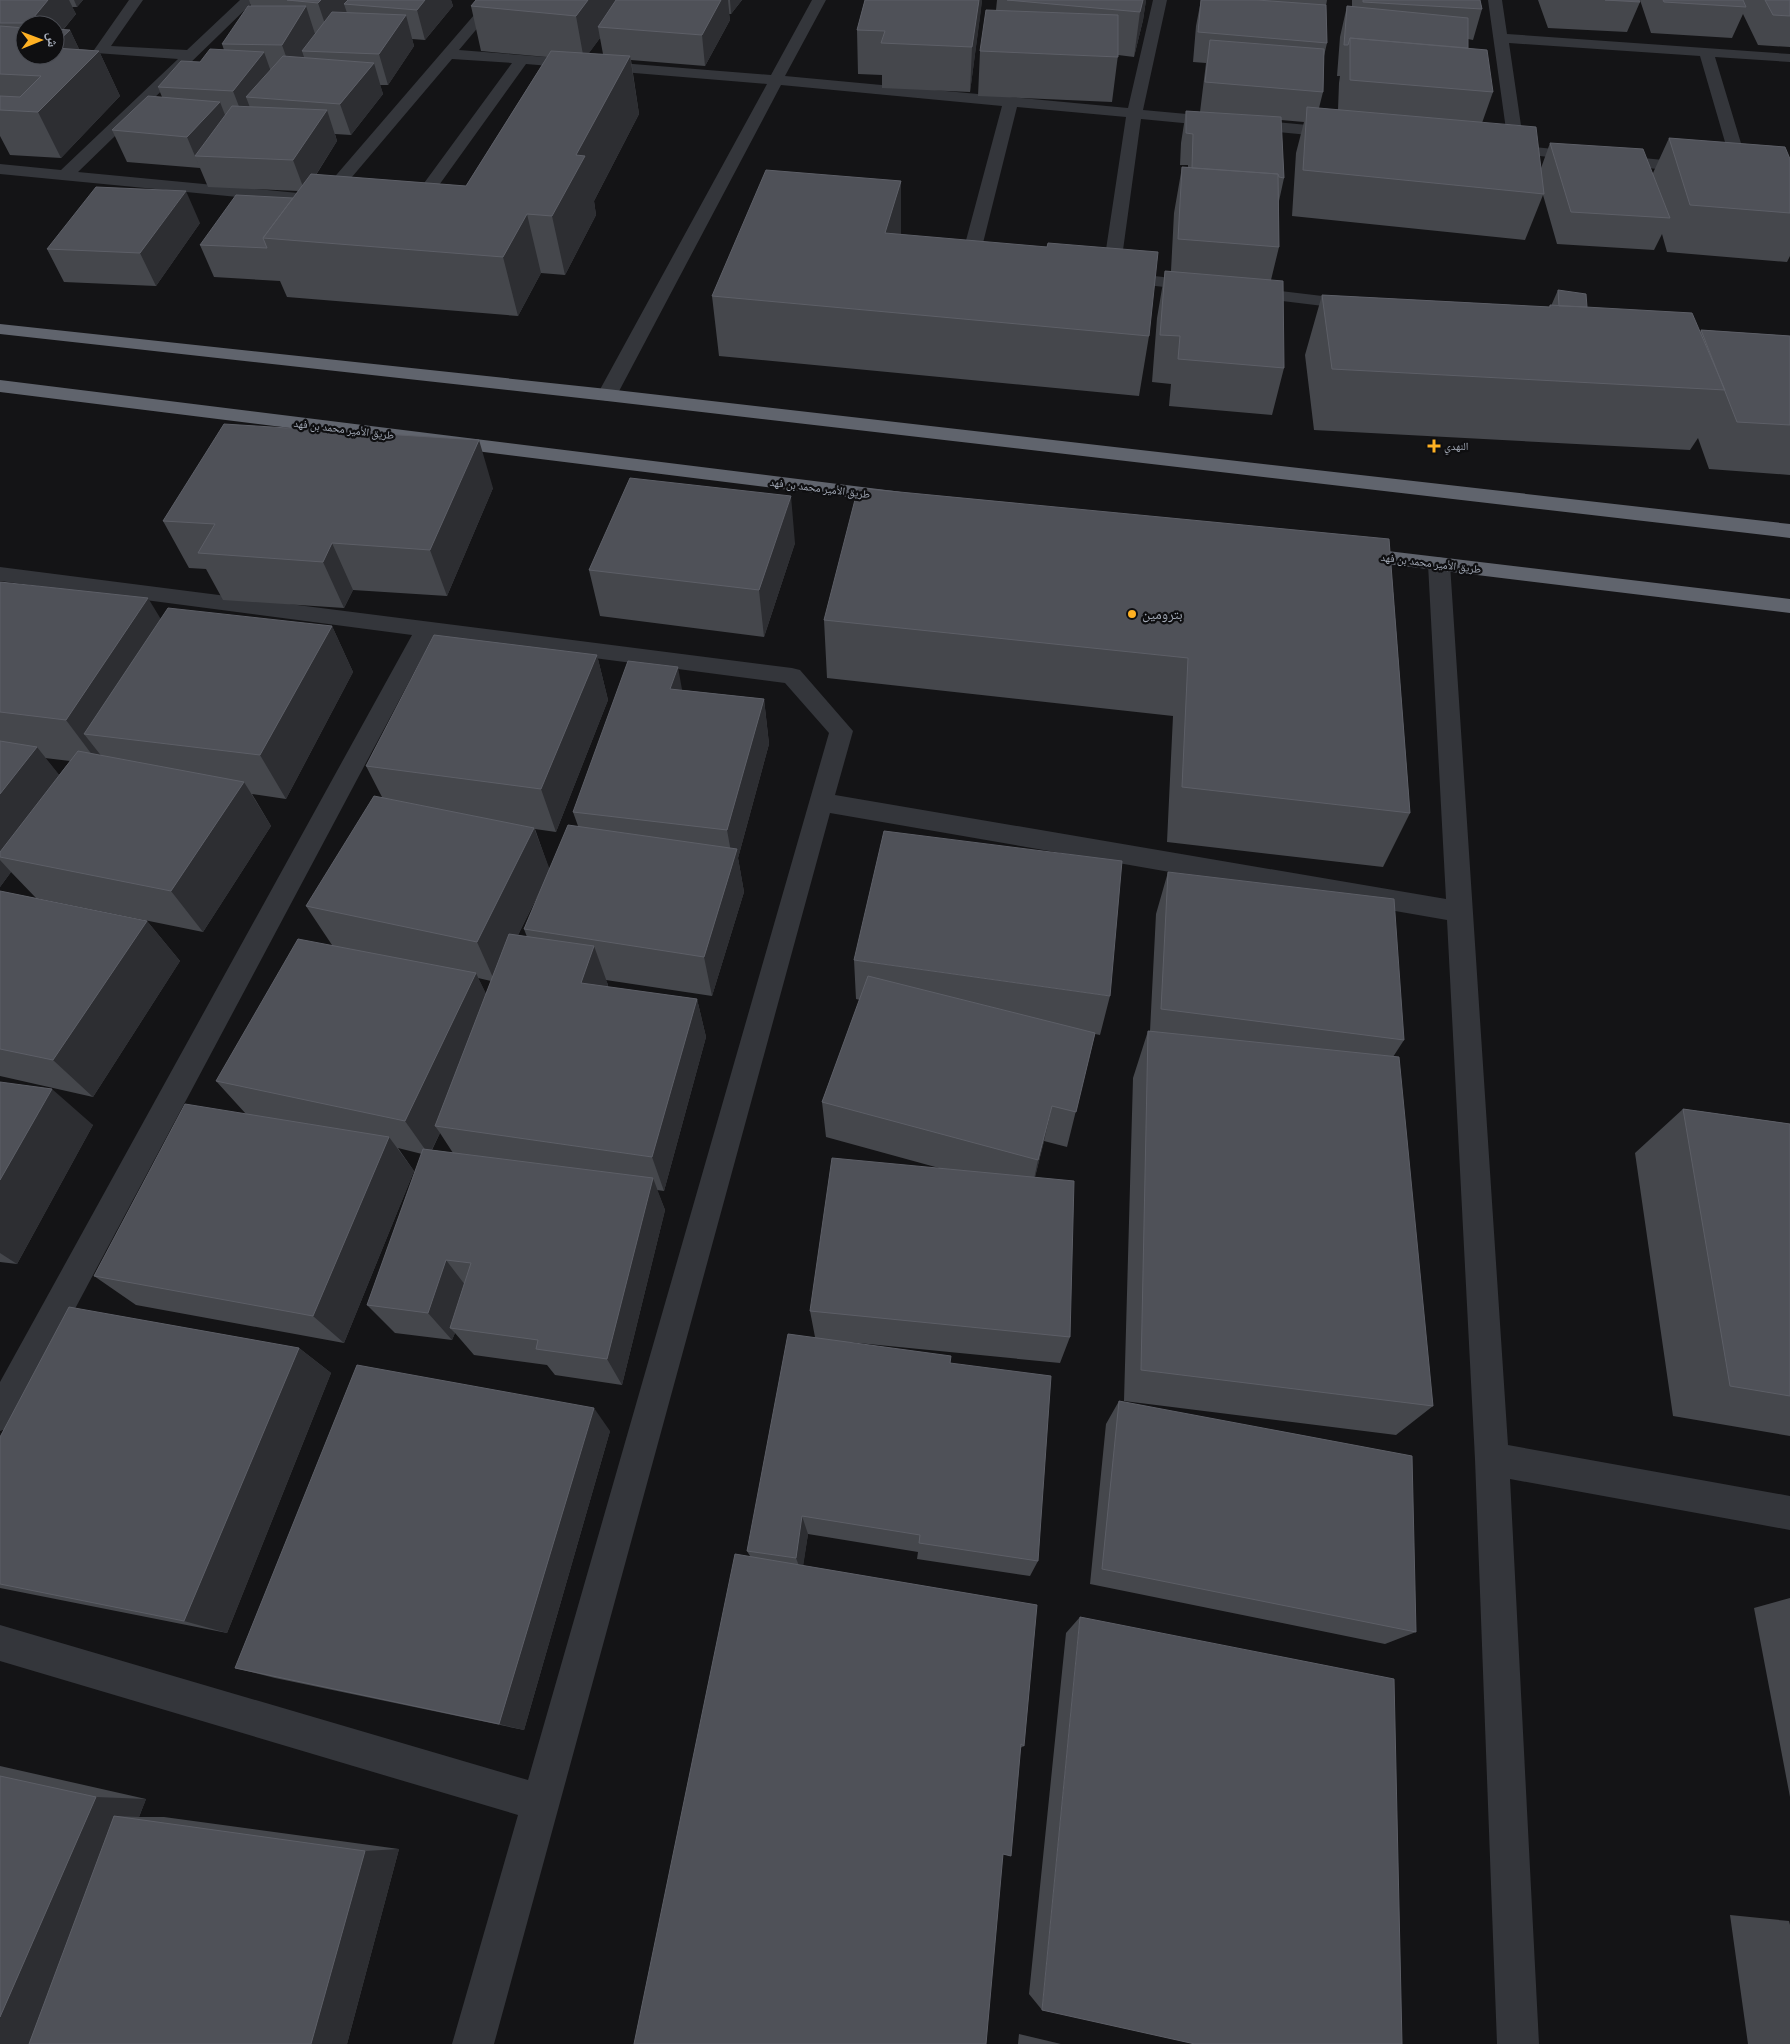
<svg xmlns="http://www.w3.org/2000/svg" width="1790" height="2044" viewBox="0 0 1790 2044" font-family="Lato,'Noto Naskh Arabic',sans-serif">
<rect width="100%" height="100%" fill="#141416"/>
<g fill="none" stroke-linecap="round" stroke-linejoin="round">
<path fill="#34363b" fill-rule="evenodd" d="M129 0H143L111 46 187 50 240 0H255L78 172 319 195 487 0H501L459 50 771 75 812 0H826L785 76 1128 108 1153 0H1167L1143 110 1340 128 1346 130 1348 133 1346 136 1340 138 1141 119 1120 272 1206 282 1209 286 1206 290 1200 291 1111 281 1105 280 1102 276 1126 117 1017 107 980 255 995 257 998 261 995 265 989 266 964 263 961 259 1002 106 781 85 617 395 614 399 607 401 600 399 597 395 767 84 526 64 419 213H404L402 209 408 205 512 63 452 59 335 197 338 201 336 205 330 206 0 174V164L61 170 178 59 96 53 94 50Z
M1488 0H1502L1507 34 1790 54V62L1715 57 1750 173 1748 176H1736L1734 173 1700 56 1509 43 1524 146 1693 163 1699 165 1701 168 1699 171 1693 173 1496 151 1494 148 1496 145 1508 144Z
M1247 287 1356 300 1362 301 1365 305 1362 309 1356 310 1241 296 1238 292 1241 288Z
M1439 557 1447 559 1450 564 1508 1445 1790 1496V1530L1510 1479 1539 2044H1497L1475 1459 1447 920 830 813 494 2044H452L518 1815 0 1661V1625L528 1780 829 733 785 683 433 637 12 1427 0 1431V1382L412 635 0 581V567L792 668 800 670 853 731 835 795 1446 899 1428 564 1431 559Z"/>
<path fill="#60646d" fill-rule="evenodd" d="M0 324 607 389 1790 524V538L607 401 0 334Z
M0 380 894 491 901 492 904 497 901 502 894 503 0 392Z
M1354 547 1790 599V613L1346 559 1343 554 1346 549Z"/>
</g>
<path fill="#45474c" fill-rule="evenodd" d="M0 0H83L77 7H72L76 14 63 30H70L79 49 99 51 120 96 61 158 10 155 0 136ZM25 25H55L25 55Z
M249 0H451L453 6 425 40 412 39 414 46 388 85H380L383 94 351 135 335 134 337 141 316 175 466 186 547 57 481 51 471 6 476 0H742L731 14H729L730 20 705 66 631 60 639 114 594 201 596 215 565 275 541 273 518 316 287 297 280 281 214 277 200 245 293 198 298 191 208 187 200 168 127 162 112 130 162 97 158 87 200 62 224 50 222 44 251 6ZM600 38 603 54H588Z
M865 0H982L970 92 882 88V75L858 74 857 30Z
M997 0H1146L1143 20 1134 57 1118 55 1112 102 978 96 980 51 996 10Z
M1201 0H1327L1326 6 1327 43 1324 56 1323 92 1319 108 1338 110 1339 83 1340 76H1337L1340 37 1347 6 1352 7V0H1480L1482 9 1473 40 1468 39V48L1493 92 1482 123 1541 168 1550 143 1653 173 1669 138 1790 159V256L1787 262 1667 252 1662 234 1654 250 1557 244 1543 195 1525 240 1292 216 1296 153 1304 122 1281 120 1284 178 1279 201V247L1271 280 1284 368 1272 415 1169 406 1171 384 1152 382 1157 318 1165 271H1171L1174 213 1182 167H1188V165H1180L1181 143 1186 111 1200 112 1206 63 1193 62 1196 26Z
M1538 0H1639L1640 2 1627 32 1548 28Z
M1640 0H1790V47L1758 45 1743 14 1732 38 1651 33Z
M901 181V234L1149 336 1139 396 719 356 712 296Z
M200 223 156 286 64 282 47 249Z
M1558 290 1587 307 1700 332 1701 330 1790 336V475L1709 469 1698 438 1690 450 1314 430 1305 355 1322 295 1549 307 1550 305 1551 306Z
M493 488 447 596 353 590 344 608 223 600 206 569 189 568 163 521Z
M1389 539 1410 813 1383 867 1167 842 1173 716 827 678 824 620Z
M795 543 764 637 600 616 589 570Z
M0 582 161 619 332 626 353 672 286 799 252 794 271 826 203 932 36 898 11 872 0 887ZM45 758 70 761 59 775Z
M597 655 608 700 556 832 535 829 549 869 578 826 573 812 682 690 764 699 769 744 738 858 744 892 712 996 606 980 608 985V987L697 999 706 1037 664 1191 657 1190 665 1210 622 1385 555 1375 547 1365 474 1355 455 1333 452 1340 395 1333 367 1305 422 1154 398 1148 414 1171 344 1343 136 1305 94 1276 246 1114 216 1081 332 945 306 906 382 797 366 766ZM546 879 524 929 527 937 518 935ZM478 978 491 981 486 994ZM440 1133 453 1153 432 1150Z
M1168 872 1404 1040 1393 1057 1433 1406 1396 1435 1124 1401 1133 1078 1148 1031H1150L1156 914Z
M0 891 147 921 180 961 93 1097 0 1076Z
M854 960 1110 996 1100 1035 1095 1034 1067 1147 1044 1141 1035 1177 1070 1337 1060 1363 848 1342 951 1363 1038 1561 1030 1576 917 1559 918 1552 808 1534 803 1565 1024 1746 1020 1748 750 1556 747 1551 815 1337 810 1311 939 1168 826 1137 822 1102 860 1000 856 999Z
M0 1082 93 1125 17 1264 0 1262Z
M1683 1109 1790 1124V1436L1673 1416 1635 1153Z
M299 1348 331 1373 227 1633 0 1588V1437Z
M1119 1401 1416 1632 1385 1644 1090 1584 1106 1424Z
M610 1431 524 1730 275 1678 235 1668Z
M1790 1598V1797L1754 1608Z
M1080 1617 1042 2010 1029 1994 1066 1633Z
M0 1766 146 1799 139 1817H164L399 1849 347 2044H0Z
M1730 1915 1789 1921 1790 1925V2044H1748Z
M1019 2034 1061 2044H1018Z"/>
<path fill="#2d2e32" d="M48 0H69L76 14 55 39V25H30L29 23Z
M74 0H83L77 7Z
M321 0H360L344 4 347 13 328 33 318 3Z
M425 0H451L453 6 425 40 417 10Z
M588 0H618L598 27 600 38 584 60 576 16Z
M721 0H728L730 20 705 66 702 35Z
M730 0H742L731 14Z
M979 0H982L981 10 970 92 972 47Z
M1143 0H1146L1143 20 1134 57 1140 12Z
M306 6 316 37 302 51 304 57 293 76 282 45Z
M406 15 414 46 388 85 379 54Z
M70 30 86 64 99 51 120 96 61 158 38 112 55 55V44Z
M264 52 275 83 246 97 252 113 245 122 233 91Z
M630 56 639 114 594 201 596 215 565 275 552 216 576 155Z
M374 63 383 94 351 135 340 104Z
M220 102 232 133 195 156 200 168 187 137Z
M327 110 337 141 305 192 293 160Z
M901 181V241L885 233Z
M186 191 200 223 156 286 140 253Z
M527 214 541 273 518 316 503 257Z
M479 440 493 488 447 596 430 550Z
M791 496 795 543 764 637 759 590Z
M332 543 353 590 344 608 323 562Z
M148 598 176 644 84 734 103 758 99 764 66 720Z
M332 626 353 672 286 799 260 755Z
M597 655 608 700 556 832 541 789Z
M678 667 686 712 670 689Z
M764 699 769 744 738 858 744 892 712 996 704 957 733 863 727 830Z
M37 747 72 791 0 857V794Z
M244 782 271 826 203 932 171 891Z
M534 828 550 870 495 982 477 942Z
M0 860 11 872 0 887Z
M147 921 180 961 93 1097 53 1060Z
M594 946 608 985 595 1022 581 983Z
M476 973 495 1013 435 1126 440 1133 429 1155 405 1121Z
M697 999 706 1037 664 1191 652 1157Z
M52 1089 93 1125 17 1264 0 1253V1180Z
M1052 1106 1044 1141 1031 1193 1038 1160Z
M389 1137 414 1171 344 1343 313 1316Z
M653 1178 665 1210 622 1385 607 1359Z
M446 1260 469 1290 450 1328 455 1333 452 1340 428 1313Z
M299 1348 331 1373 227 1633 184 1621Z
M594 1408 610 1431 524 1730 499 1724Z
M802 1516 808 1534 802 1574 796 1558Z
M96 1797 146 1799 139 1817 114 1816 44 2044H0V2017Z
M399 1849 347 2044H311L365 1851Z"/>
<path fill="#4f5158" stroke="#5d5f67" d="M0 0H48L29 23H0Z
M287 0H321L318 3Z
M348 0H425L417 10 344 4Z
M476 0H588L576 16 471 6Z
M616 0H721L702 35 598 27Z
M865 0H979L972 47 881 43 885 31 857 30Z
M1007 0H1143L1140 12Z
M1201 0H1257L1326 5 1327 43 1198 32Z
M1363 0H1480L1482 9 1363 2Z
M1605 0H1639L1640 2Z
M1663 0H1743L1746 7 1664 2Z
M1765 0H1790V16L1773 15Z
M248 6H306L282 45 222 44Z
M1347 6 1468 18V48L1350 38 1348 45H1344Z
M986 10 1118 15V57L980 51Z
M332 12 406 15 379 54 302 51Z
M0 26 25 28V55H55V48L99 51 38 112 0 110V96L20 97 41 76 0 74Z
M55 29 70 30 55 44Z
M1350 38 1487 50 1493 92 1350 80Z
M1210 40 1324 49 1323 92 1205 82Z
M210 49 264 52 233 91 158 87 181 61 200 62Z
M551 51 630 56 576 155 585 156 552 216 527 214 503 257 263 238 311 174 466 186Z
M283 56 374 63 340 104 246 97Z
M148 96 220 102 187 137 112 130Z
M232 106 327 110 293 160 195 156Z
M1307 107 1536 127 1544 194 1303 170Z
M1186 111 1281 117 1284 178 1279 177 1278 174 1192 168 1193 134 1186 133Z
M1669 138 1785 147 1790 159V213L1690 205Z
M1550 143 1643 149 1670 218 1571 212Z
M1182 167 1278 174 1279 247 1178 239Z
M766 170 901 181 885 233 1047 247 1048 243 1158 252 1149 336 712 296Z
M96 187 186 191 140 253 47 249Z
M236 195 293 198 263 238 267 248 200 245Z
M1165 271 1283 281 1284 368 1178 359 1180 336 1160 335Z
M1558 290 1586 294 1587 307 1559 306Z
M1322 295 1550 307V305L1692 313 1725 390 1332 369Z
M1701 330 1790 336V425L1737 422Z
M224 424 479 440 430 550 332 543 323 562 198 553 215 524 163 521Z
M630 478 791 496 759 590 589 570Z
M858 488 1389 539 1410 813 1182 787 1188 658 824 620Z
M0 582 148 598 66 720 0 712Z
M168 608 332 626 260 755 84 734Z
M434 635 597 655 541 789 366 766Z
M628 661 678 667 670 689 764 699 727 830 573 812Z
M0 741 37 747 0 794Z
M78 751 244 782 171 891 0 857V852Z
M374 796 534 828 477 942 306 906Z
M568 825 737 849 704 957 524 929Z
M884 831 1122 861 1110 996 854 960Z
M1168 872 1394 899 1404 1040 1161 1009Z
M0 891 147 921 53 1060 0 1049Z
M509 934 594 946 581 983 697 999 652 1157 435 1126Z
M298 939 476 973 405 1121 216 1081Z
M868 976 1095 1033 1076 1112 1052 1106 1038 1160 822 1102Z
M1148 1031 1399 1057 1433 1406 1141 1370Z
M0 1082 52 1089 0 1180Z
M185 1104 389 1137 313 1316 94 1276Z
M1683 1109 1790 1124V1396L1730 1386Z
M423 1149 653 1178 607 1359 536 1349 538 1340 450 1328 471 1263 446 1260 428 1313 367 1305Z
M832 1158 1074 1181 1070 1337 810 1311Z
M69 1307 299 1348 184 1621 0 1584V1437Z
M788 1334 951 1356 950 1363 1051 1376 1038 1561 919 1543 920 1535 802 1516 796 1558 747 1551Z
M357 1365 594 1408 499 1724 235 1668Z
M1119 1401 1412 1456 1416 1632 1102 1569Z
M735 1554 1037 1605 1024 1746 1021 1744 1011 1856 1003 1854 986 2044H634Z
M1080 1617 1394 1679 1402 2044H1195L1042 2010Z
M0 1776 96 1797 0 2017Z
M114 1816 365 1851 311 2044H29Z"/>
<g fill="#ffb123" stroke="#0f0f11" stroke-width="2">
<path d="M1431.5 438.5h5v5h5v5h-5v5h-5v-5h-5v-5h5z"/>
<circle cx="1132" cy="614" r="5"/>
</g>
<g text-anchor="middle" stroke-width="4.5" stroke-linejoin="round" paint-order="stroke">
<g font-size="11" fill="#a4abb8" stroke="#0f0f11">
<text transform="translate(344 429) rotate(7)" y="4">طريق الأمير محمد بن فهد</text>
<text transform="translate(820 488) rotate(7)" y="4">طريق الأمير محمد بن فهد</text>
<text transform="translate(1431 563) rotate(7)" y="4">طريق الأمير محمد بن فهد</text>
</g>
<g font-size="11" fill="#a4abb8" stroke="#0f0f11" text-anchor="start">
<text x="1444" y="450">النهدي</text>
</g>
<g font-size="14" fill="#a4abb8" stroke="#0f0f11" text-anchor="start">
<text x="1142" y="619">بترومين</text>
</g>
</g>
<g transform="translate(40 40) rotate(89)"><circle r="24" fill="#0f0f11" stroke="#4b4d54"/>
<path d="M0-4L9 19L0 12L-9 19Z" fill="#ffb123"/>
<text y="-8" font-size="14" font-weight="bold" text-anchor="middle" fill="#a4abb8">ش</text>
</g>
</svg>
